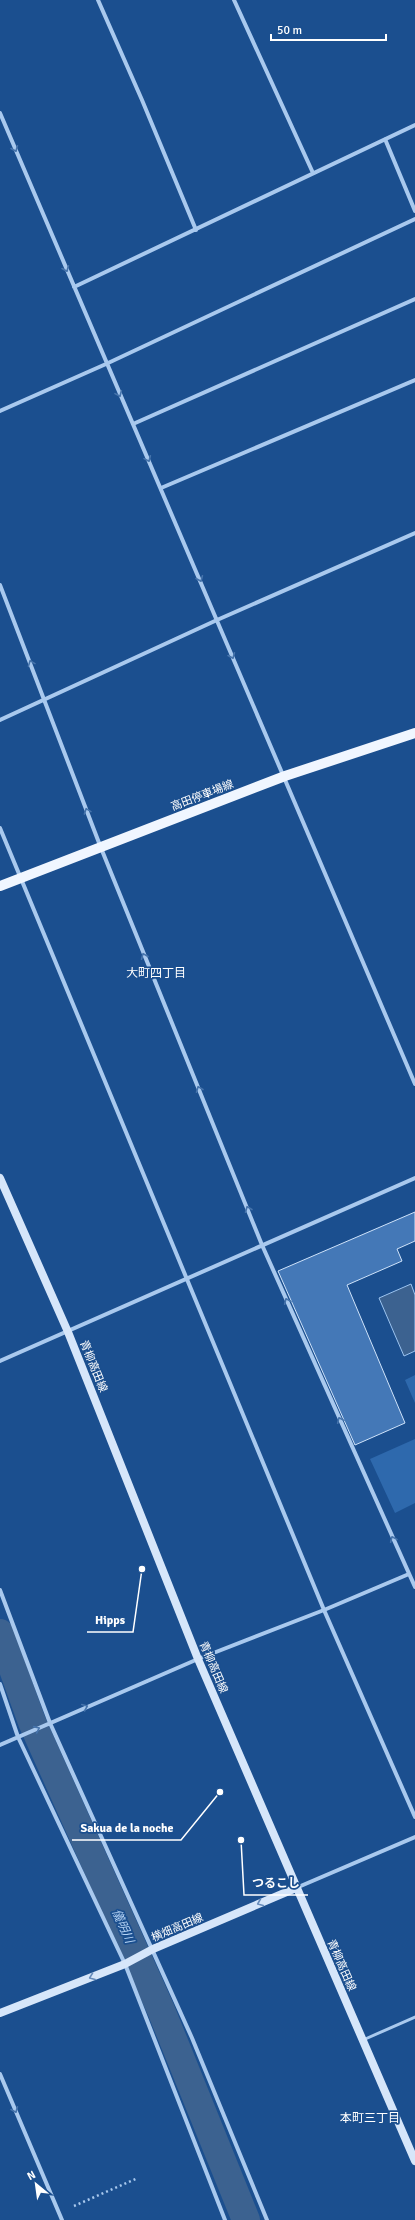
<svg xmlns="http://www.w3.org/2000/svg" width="415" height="2220" viewBox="0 0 415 2220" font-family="Signika,'Noto Sans JP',sans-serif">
<rect width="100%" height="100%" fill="#1b4f8f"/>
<path fill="#2e69ad" d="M415 1375V1403L405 1380Z
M415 1439V1503L395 1513 370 1459Z"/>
<path fill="#3c6290" stroke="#9cc4f0" d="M411 1284 415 1295V1351L404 1356 379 1298Z"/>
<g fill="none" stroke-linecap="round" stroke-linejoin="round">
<path stroke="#3c6290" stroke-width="28" d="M0 1633 32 1722 161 2010 246 2220"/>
</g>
<path fill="#4478b7" stroke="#cfe3fa" d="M415 1212V1241L397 1249 402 1261 347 1285 405 1423 355 1445 278 1271Z"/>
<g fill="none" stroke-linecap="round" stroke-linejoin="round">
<path stroke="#a9c9ee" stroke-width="2.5" stroke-dasharray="2 3" stroke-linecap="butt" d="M74 2206 138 2178"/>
<path stroke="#a9c9ee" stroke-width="3" d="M363 2040 415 2017"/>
<path stroke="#a9c9ee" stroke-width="4" d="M98 0 142 100 196 230
M234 0 313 173
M0 113 415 1084
M385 139 415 211
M74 287 415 125
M0 411 106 364 415 219
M133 424 415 299
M161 488 415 380
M0 585 101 848 262 1245 415 1587
M0 720 217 620 415 533
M0 828 324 1610 415 1817
M0 1361 415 1178
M0 1590 50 1723 192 2038 267 2220
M0 1684 18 1737 125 1964 225 2220
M0 1745 198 1659 324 1610 409 1574
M296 1888 415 1837
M0 2074 62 2220"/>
<path stroke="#d6e6fa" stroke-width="8" d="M0 1178 68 1332 198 1659 415 2161
M0 2013 125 1964 153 1949 296 1888"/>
<path stroke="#f0f6ff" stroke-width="10" d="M0 886 285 776 415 733"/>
</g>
<defs><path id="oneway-chevron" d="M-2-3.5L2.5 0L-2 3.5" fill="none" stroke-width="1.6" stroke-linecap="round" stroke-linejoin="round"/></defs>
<g stroke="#4674ac">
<use href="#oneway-chevron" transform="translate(15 149) rotate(67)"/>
<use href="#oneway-chevron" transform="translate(66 269) rotate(67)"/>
<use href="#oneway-chevron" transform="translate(119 394) rotate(66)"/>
<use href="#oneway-chevron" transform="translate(148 459) rotate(66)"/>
<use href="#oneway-chevron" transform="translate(200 579) rotate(67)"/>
<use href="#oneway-chevron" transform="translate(232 656) rotate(67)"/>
<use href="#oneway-chevron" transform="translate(31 663) rotate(-111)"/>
<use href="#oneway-chevron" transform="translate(87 811) rotate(-110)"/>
<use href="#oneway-chevron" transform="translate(144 956) rotate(-112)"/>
<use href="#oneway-chevron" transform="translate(199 1089) rotate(-112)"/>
<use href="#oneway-chevron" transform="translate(248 1209) rotate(-112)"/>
<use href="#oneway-chevron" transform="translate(287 1301) rotate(-114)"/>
<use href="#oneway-chevron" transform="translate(340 1420) rotate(-114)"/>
<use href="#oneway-chevron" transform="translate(393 1539) rotate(-114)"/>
<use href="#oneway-chevron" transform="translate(85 1707) rotate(-23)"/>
<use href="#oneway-chevron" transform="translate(37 1729) rotate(-24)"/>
<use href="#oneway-chevron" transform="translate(15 2110) rotate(67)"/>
</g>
<g stroke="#668bba">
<use href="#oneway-chevron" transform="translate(260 1903) rotate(157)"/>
<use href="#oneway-chevron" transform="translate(92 1977) rotate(159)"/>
</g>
<g text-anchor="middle" stroke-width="3.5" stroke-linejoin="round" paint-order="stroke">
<g font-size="11" fill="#fff" stroke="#1b4f8f">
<text transform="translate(202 795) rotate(-21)" y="4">高田停車場線</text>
<text transform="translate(94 1366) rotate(68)" y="4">青柳高田線</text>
<text transform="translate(214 1667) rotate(67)" y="4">青柳高田線</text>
<text transform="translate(177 1927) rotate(-23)" y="4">横畑高田線</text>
<text transform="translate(342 1965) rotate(66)" y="4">青柳高田線</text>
</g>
<g font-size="12" fill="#fff" stroke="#1b4f8f">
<text x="156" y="977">大町四丁目</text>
<text x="370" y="2122">本町三丁目</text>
</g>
<g font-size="12" font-style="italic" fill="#b5d3f5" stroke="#1b4f8f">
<text transform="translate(123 1926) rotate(66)" y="4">儀明川</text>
</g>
</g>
<path fill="none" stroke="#fff" stroke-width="1.5" d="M142 1569L133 1632H87M220 1792L181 1840H72M241 1840L244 1895H308"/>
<g fill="#fff" stroke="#1b4f8f" stroke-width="1.5">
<circle cx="142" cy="1569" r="4"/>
<circle cx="220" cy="1792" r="4"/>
<circle cx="241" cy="1840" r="4"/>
</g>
<g font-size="12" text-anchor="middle" font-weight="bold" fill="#fff" stroke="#1b4f8f" stroke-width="3.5" stroke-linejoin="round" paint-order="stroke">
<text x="110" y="1624">Hipps</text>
<text x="127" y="1832">Sakua de la noche</text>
<text x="276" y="1887">つるこし</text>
</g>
<g transform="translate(36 2184) rotate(331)" stroke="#1b4f8f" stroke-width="3" paint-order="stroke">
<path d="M0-3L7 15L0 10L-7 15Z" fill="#ffffff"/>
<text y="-6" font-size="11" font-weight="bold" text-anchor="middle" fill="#ffffff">N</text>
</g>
<path d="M271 34v6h115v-6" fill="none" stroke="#ffffff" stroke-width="2"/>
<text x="277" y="34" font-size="12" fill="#ffffff" stroke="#1b4f8f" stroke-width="3" paint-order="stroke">50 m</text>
</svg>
